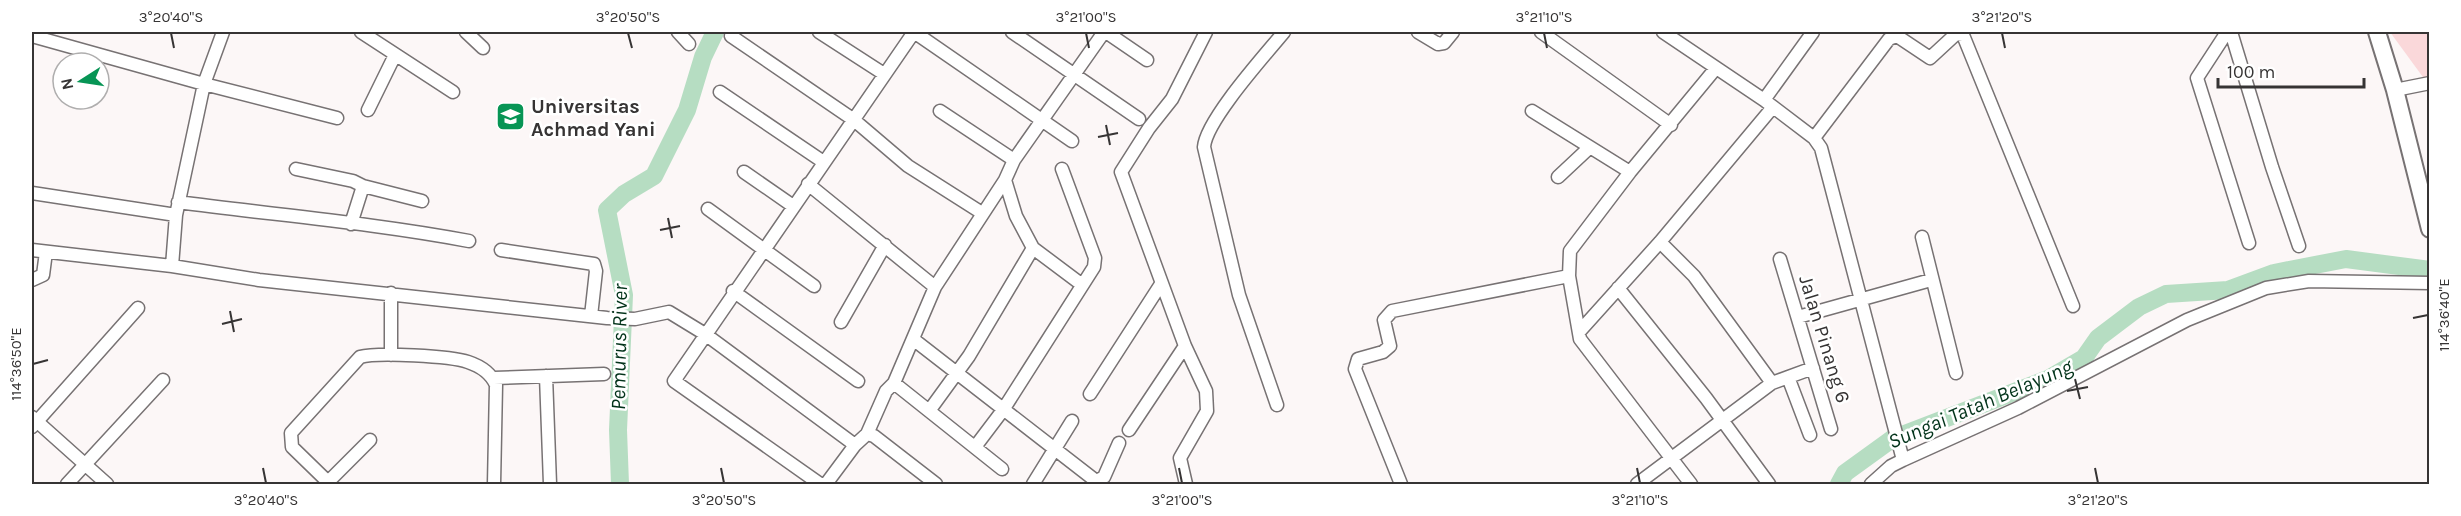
<svg xmlns="http://www.w3.org/2000/svg" width="2461" height="516" viewBox="0 0 2461 516" font-family="Karla,sans-serif">
<rect width="100%" height="100%" fill="#fcf7f7"/>
<path fill="#fad8da" d="M2390 32H2429V84H2428Z"/>
<g fill="none" stroke-linecap="round" stroke-linejoin="round">
<path stroke="#b6ddc2" stroke-width="18" d="M620 484 618 430 624 295 607 210 624 194 654 176 687 110 703 57 715 32
M1839 484 1845 473 1892 439 2048 379 2084 358 2098 338 2139 307 2166 294 2228 290 2274 273 2346 259 2430 270"/>
<defs>
<path id="street" d="M361 32 453 92
M466 32 483 48
M678 32 689 44
M819 32 884 74
M914 32 1072 141
M1012 32 1139 119
M1106 32 1147 60
M1418 32 1438 44 1444 43 1453 32
M1541 32 1671 125
M1663 32 1764 100 1814 138 1821 148 1903 460
M2227 32 2197 78 2249 243
M2231 32 2272 167 2299 246
M32 36 204 84 223 32
M731 36 854 120 908 166 982 213
M2395 90 2430 83
M720 92 822 161
M1764 100 1813 32
M368 110 395 55
M940 111 1014 160
M1532 111 1630 172 1716 68
M1814 138 1889 39 1897 36 1930 58 1956 34 1963 35 2073 306
M296 169 353 181 363 186
M744 172 793 206
M1630 172 1570 251 1569 276 1580 339 1691 484
M1558 177 1589 148
M1005 180 1016 216 1033 248 1081 284
M808 184 935 287
M32 193 176 215
M178 202C276 215 373 223 469 241
M708 209 814 286
M351 224 363 186 422 201
M1922 237 1956 373
M1660 242 1694 276 1772 383
M32 250 172 266 259 280 607 318 635 319 669 312 705 334 855 445
M501 250 594 264 596 271 591 316
M1780 259 1831 429
M172 266 176 215 204 84 337 118
M32 280 43 275 46 252
M1618 288 1706 398 1769 484
M733 291 858 381
M391 293V355
M1798 317 1931 280
M841 322 885 245
M1579 332 1660 242 1773 107
M913 339 1096 481 1104 477 1119 443
M546 376 550 484
M1788 377 1810 435
M494 378 604 374
M894 383 1002 469
M1090 394 1161 284
M1277 405 1239 295 1204 147C1206 120 1266 54 1284 32
M929 411 969 356 1033 248
M32 417 107 484
M32 427 138 308
M1129 430 1185 346
M867 434 886 391 894 383 935 287 1005 180 1014 160 1104 32
M370 440 328 482 292 447 291 433 360 357C377 352 451 356 468 362 480 366 491 373 496 385L494 484
M975 447 1003 410 1094 267 1095 258 1062 169
M67 484 163 380
M820 484 674 381 914 32
M826 484 855 445 867 434 874 436 936 484
M1033 484 1072 421
M1186 484 1180 458 1207 411 1206 391 1185 346 1121 172 1149 128 1172 99 1206 32
M1401 484 1355 369 1358 359 1383 352 1390 346 1384 320 1392 311 1569 276
M1637 484 1772 383 1813 368
M1871 484 1891 466 1903 460 2018 408 2187 320 2266 288 2309 281 2430 283"/>
<path id="secondary" d="M2377 32 2395 90 2430 229"/>
</defs>
<use href="#street" stroke="#777273" stroke-width="15"/>
<use href="#secondary" stroke="#777273" stroke-width="20"/>
<use href="#street" stroke="#fff" stroke-width="12"/>
<use href="#secondary" stroke="#fff" stroke-width="16"/>
</g>
<path fill="none" stroke="#363434" stroke-width="2" d="M171 33 174 48M628 33 632 48M1086 33 1089 48M1544 33 1547 48M2002 33 2005 48M1106 125 1110 145M1098 137 1118 133M668 218 672 238M660 230 680 226M230 311 234 332M2413 318 2428 315M222 324 242 319M33 364 48 360M2075 379 2080 399M2067 391 2088 387M263 468 266 483M721 468 724 483M1179 468 1182 483M1637 468 1640 483M2095 468 2098 483"/>
<defs>
<symbol id="university-square" viewBox="-11 -11 22 22"><rect x="-9" y="-9" width="18" height="18" rx="4" fill="#079555" stroke="#fff"/><path d="M0-5L7-2L0 1L-7-2ZM-4 1L0 2.5L4 1V4Q0 6-4 4Z" fill="#fff"/></symbol>
</defs>
<g fill-rule="evenodd">
<use href="#university-square" x="494" y="100" width="33" height="33"/>
</g>
<g text-anchor="middle" stroke-width="5" stroke-linejoin="round" paint-order="stroke">
<g font-size="20" font-weight="bold" fill="#363434" stroke="#fff" text-anchor="start">
<text x="531" y="113">Universitas<tspan x="531" dy="23">Achmad Yani</tspan></text>
</g>
<g font-size="20" fill="#363434" stroke="#fff">
<text transform="translate(1825 339) rotate(73)" y="7">Jalan Pinang 6</text>
</g>
<g font-size="21" font-style="italic" fill="#02331a" stroke="#fff">
<text transform="translate(619 347) rotate(-89)" y="7">Pemurus River</text>
<text transform="translate(1980 404) rotate(-23)" y="7">Sungai Tatah Belayung</text>
</g>
</g>
<rect width="2461" height="516" fill="none" stroke="#ffffff" stroke-width="66"/>
<g transform="translate(81 81) rotate(258)"><circle r="28" fill="#ffffff" stroke="#afaeae" stroke-width="1.5"/>
<path d="M0-4.5L10 22L0 15L-10 22Z" fill="#079555"/>
<text y="-9" font-size="16" font-weight="bold" text-anchor="middle" fill="#363434">N</text>
</g>
<path d="M2218 78v9h146v-9" fill="none" stroke="#363434" stroke-width="3"/>
<text x="2227" y="78" font-size="18" fill="#363434" stroke="#ffffff" stroke-width="4.5" paint-order="stroke">100 m</text>
<rect x="33" y="33" width="2395" height="450" fill="none" stroke="#363434" stroke-width="2"/>
<g font-size="15" text-anchor="middle" fill="#363434">
<text x="171" y="22">3°20'40"S</text>
<text x="628" y="22">3°20'50"S</text>
<text x="1086" y="22">3°21'00"S</text>
<text x="1544" y="22">3°21'10"S</text>
<text x="2002" y="22">3°21'20"S</text>
<text transform="translate(2444 315) rotate(-90)" y="5">114°36'40"E</text>
<text transform="translate(16 364) rotate(-90)" y="5">114°36'50"E</text>
<text x="266" y="505">3°20'40"S</text>
<text x="724" y="505">3°20'50"S</text>
<text x="1182" y="505">3°21'00"S</text>
<text x="1640" y="505">3°21'10"S</text>
<text x="2098" y="505">3°21'20"S</text>
</g>
</svg>
